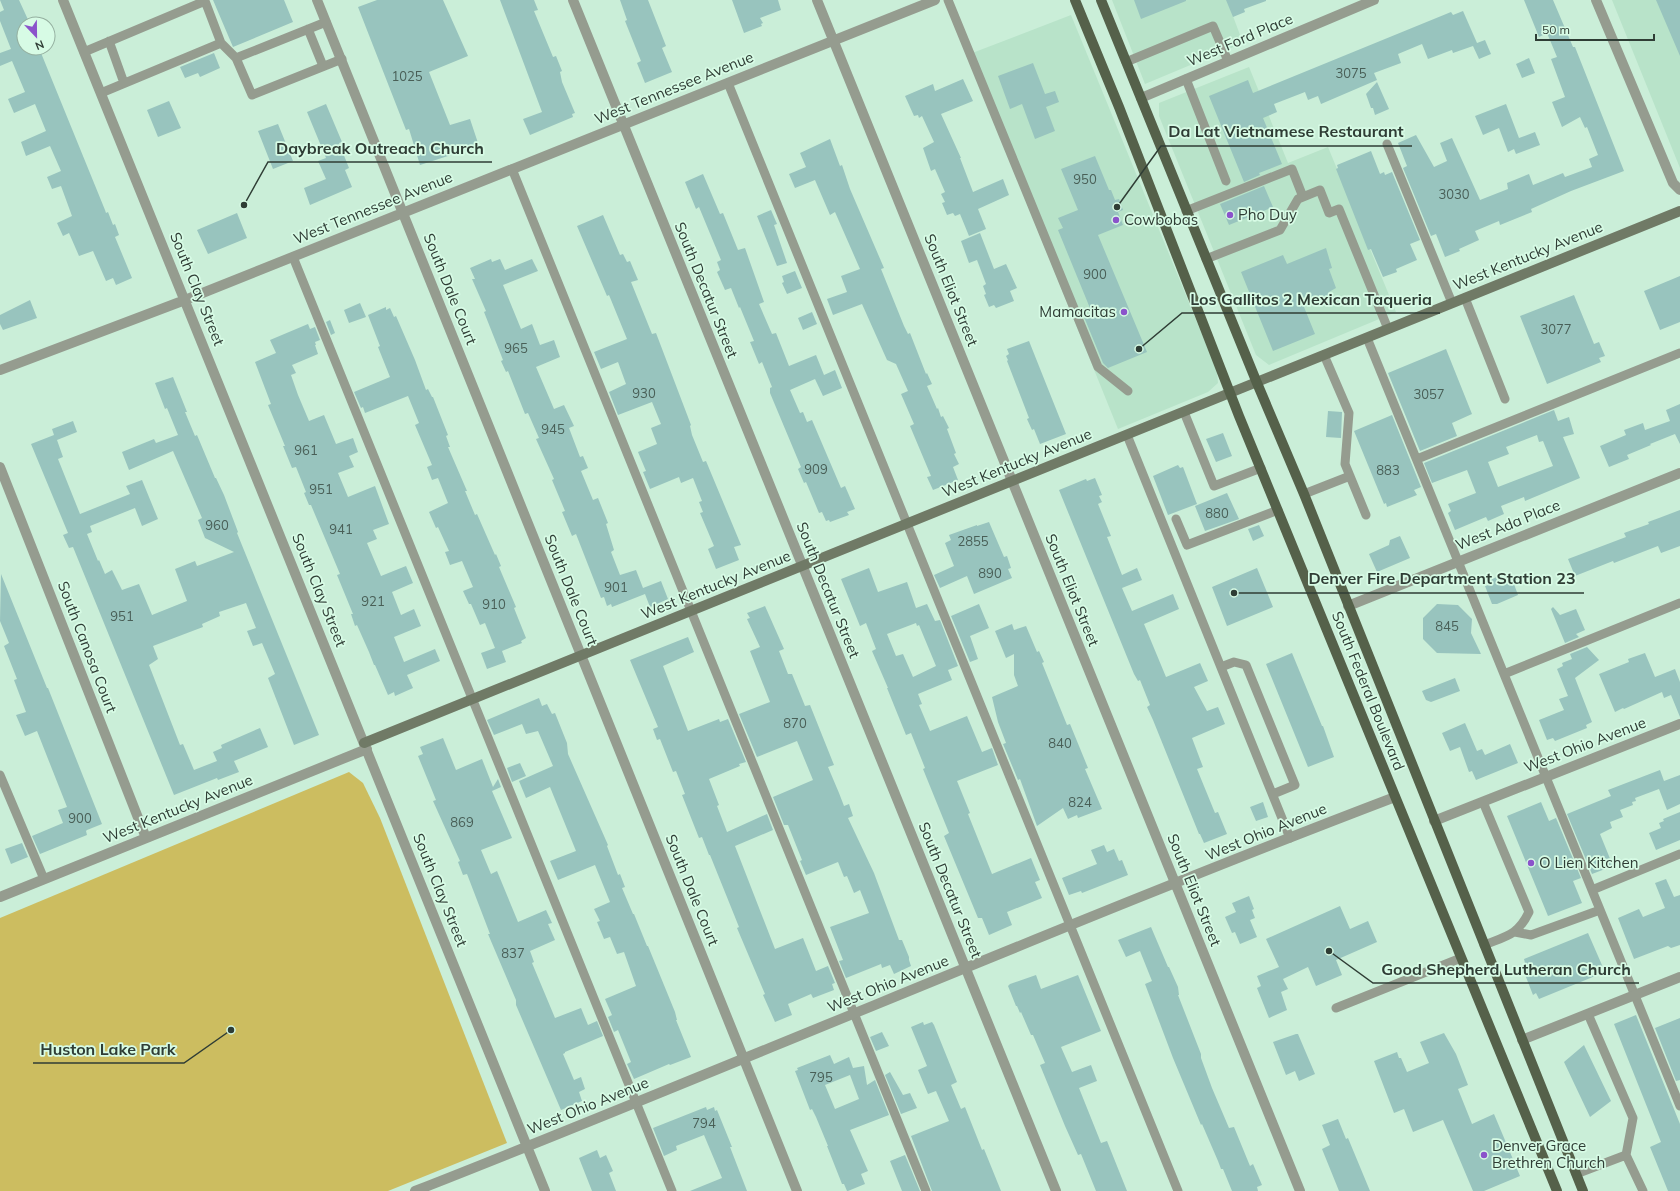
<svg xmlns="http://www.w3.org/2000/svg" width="1680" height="1191" viewBox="0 0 1680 1191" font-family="Mulish,sans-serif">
<rect width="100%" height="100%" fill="#caeed8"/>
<path fill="#b8e3c9" d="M1112 0H1227L1243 43 1145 84Z
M1612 0H1680V168Z
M1071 15 1217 371 1218 383 1208 392 1118 429 967 55Z
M1249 67 1288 163 1328 147 1396 312 1269 365 1256 355 1159 116V103Z"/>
<path fill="#ccbd60" d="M349 772 363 783 380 818 507 1143 388 1191H0V918Z"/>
<path fill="#98c4be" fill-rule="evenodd" d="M0 0H19L30 24H24V48H39L105 210 106 213 108 212 113 225 115 224 119 235 115 237 132 278 116 285 113 278 106 281 93 251 79 256 69 233 63 236 57 223 72 216 61 186 52 189 47 177 61 171 50 146 26 156 21 142 46 131 35 104 14 113 8 99 25 92 12 61 0 66V53L11 49 0 21V12L4 10Z
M213 0H284L293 22 233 47Z
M377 0H443L468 56 429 72 450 125 470 119 479 146 420 165 409 129 406 130 358 7Z
M500 0H534L538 10 534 11 553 57 556 56 562 71 560 72 562 82 575 113 572 114 573 117 530 135 523 119 542 112Z
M620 0H648L666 46 662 48 672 72 645 83 637 63 641 61 625 21 627 20Z
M732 0H778L781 10 760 18 763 23 761 24 762 26 744 33Z
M1134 0H1186V1L1141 19Z
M1226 0H1266V1L1244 9 1245 12 1233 17Z
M1524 0H1553L1573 47H1575L1624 171 1571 191 1531 209 1532 212 1500 225 1499 221 1475 231 1479 240 1459 249 1460 251 1445 257 1436 234 1431 236 1403 168 1407 166 1398 143 1416 135 1434 167 1447 161 1440 143 1452 138 1480 200 1508 189 1507 183 1529 174 1533 185 1563 173 1565 177 1592 167 1589 159 1598 155 1587 127 1585 128 1580 117 1562 127 1552 102 1565 97 1551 59 1557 57 1547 33 1539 37Z
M1656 0H1680V56Z
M1463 11 1477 43 1485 40 1491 54 1479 59 1473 46 1453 53 1452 50 1428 59 1422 44 1398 54 1401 63 1374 73 1377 80 1321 104 1318 96 1308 100 1305 92 1274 104 1277 112 1263 118 1282 164 1259 173 1260 175 1244 182 1209 96 1248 80 1253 93 1451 12 1453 15Z
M214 53 220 68 200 77 198 73 185 78 180 67Z
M1529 58 1535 73 1522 78 1516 64Z
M1033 63 1045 94 1055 91 1059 102 1046 107 1055 131 1035 139 1022 104 1010 109 998 76Z
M963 79 973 101 941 114 961 158H960L973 192 1003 179 1009 195 978 209 986 229 969 236 960 214 955 216 953 213 947 215 942 203 945 202 941 194 945 192 935 169 931 171 923 148 934 142 922 116 919 118 918 115 914 116 905 96 933 84 935 91Z
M1377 82 1389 109 1375 115 1373 108H1371L1366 94Z
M169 101 181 128 158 137 147 110Z
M326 104 342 142 339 143 349 168 345 170 352 187 310 205 304 188 326 179 318 161 326 158 307 112Z
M1506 104 1519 138 1535 132 1540 145 1516 154 1514 149 1508 152 1499 128 1483 135 1475 116Z
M278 124 293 161 273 169 258 131Z
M830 139 840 166 842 165 850 189 884 268 881 269 904 326 908 334 910 333 926 374 927 373 932 384 927 386 937 409 938 408 941 417 943 416 949 428 947 429 956 453 954 454 959 464 953 467 958 480 933 490 927 477 931 476 910 426 914 424 901 394 908 391 896 364 887 360 862 304 833 315 827 299 847 292 841 276 860 269 835 212 830 215 815 180 795 188 789 174 806 167 800 153Z
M1371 151 1380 174 1384 172 1385 175 1392 172 1420 240 1410 244 1417 260 1396 269 1397 272 1383 277 1371 249 1368 250 1336 169 1338 168 1337 165Z
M1095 156 1109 190H1111L1115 200 1119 199 1123 210 1118 212 1123 225 1098 235 1147 352 1108 368 1103 363 1084 317 1092 313 1058 230 1063 228 1058 218 1078 210 1061 169Z
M703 174 720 214 723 213 738 250 745 248 764 302 759 304 772 334 776 333 789 366 816 355 824 375 835 370 842 388 823 396 815 379 790 390 800 413 803 412 807 422 812 420 841 488 845 486 855 509 847 512 849 515 830 522 829 520 826 521 822 512 819 513 806 482 804 483 798 469 801 467 770 393V388L772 387 762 362 759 364 750 342 754 341 740 307 739 308 731 288 725 290 717 272 720 270 717 262 721 260 699 207 696 209 685 182Z
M1264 186 1273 207 1229 225 1220 204Z
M771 210 777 224 774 225 787 263 777 266 757 216Z
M237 213 247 238 208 254 197 230Z
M603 215 620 255 623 254 627 262 630 261 638 280 631 282 652 334 656 333 691 425 690 426 692 435 703 462 706 461 741 545 734 547 739 560 716 569 708 549 714 546 700 513 703 512 699 502 702 501 693 478 681 483 679 477 650 489 643 472 646 471 638 452 657 444 651 428 661 424 652 402 618 415 609 392 626 384 618 362 601 369 594 352 627 339 609 295 607 296 577 226Z
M980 233 994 269 1006 264 1017 288 1010 291 1014 301 996 308 994 305 989 307 984 295 986 294 983 286 986 284 977 260 969 263 961 241Z
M1326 248 1332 268 1329 269 1336 288 1329 292 1330 296 1304 307 1315 334 1273 351 1241 272 1283 255 1287 264Z
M491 259 492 262 500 259 505 270 532 259 538 271 503 285 521 329 532 324 540 345 554 340 560 357 536 367 554 409 564 405 574 426 569 428 580 457 583 456 588 468 581 471 593 500 598 498 608 523 606 524 614 550 611 552 620 575 636 570 643 588 661 581 668 599 650 607 645 594 612 607 611 604 607 606 604 597 601 598 576 534 572 536 562 512 565 511 552 480 554 479 536 439 539 438 528 413 525 414 508 371 506 372 501 361 503 360 484 312 486 311 472 279H475L470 268Z
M795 271 802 288 787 294 782 283 784 282 782 276Z
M1680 276V322L1660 330 1644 291Z
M1574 295 1594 344 1599 342 1605 356 1599 358 1601 362 1547 384 1520 316Z
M30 300 37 318 3 330 0 324V315Z
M360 303 366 317 349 323 344 310Z
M386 307V310L390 308 394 317 396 316 415 360 426 390 428 389 432 397H433L448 435 446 436 450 447H448L467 491H465L475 515 477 514 495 555 496 554 501 566 499 567 516 607 514 608 526 638 521 641 522 643 502 651 506 662 487 669 481 653 495 648 485 623 480 625 471 604H469L463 591 473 587 462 561 450 565 445 552 449 551 438 527 436 528 429 512 448 503 438 478 432 480 427 467 432 465 415 425 419 423 408 396 365 413 363 407 361 408 354 392 390 377 378 347 380 346 368 315Z
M812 312 817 324 803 330 798 318Z
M330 320 335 333 331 335 326 322Z
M308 324 310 329 315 327 320 340 315 342 316 345H315L318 354 292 365 296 373 291 375 298 395 309 421 324 415 336 444 353 438 358 452 349 456 354 467 338 473 348 497 375 486 389 524 373 530 377 539 367 543 381 576 406 566 413 583 392 592 401 615 414 609 421 626 394 637 404 662 435 649 440 661 407 675 413 688 395 696 394 692 388 695 375 665H374L369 652 357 625 355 626 351 614H353L337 575 340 574 311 505H309L304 493 306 492 296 467 292 468 283 446H285L268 405 271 404 255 362 276 353 270 340Z
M1029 341 1066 434 1040 444 1034 429 1032 430 1027 419 1029 418 1007 361 1008 360 1006 356 1009 354 1007 349Z
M1446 349 1472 414 1452 423 1457 436 1420 451 1388 373Z
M173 377 187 412H185L195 436 197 435 215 478H216L224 495 238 532 237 533 319 735 294 745 268 678 275 674 262 643 253 646 247 631 256 628 246 603 219 612 220 616 202 624 203 627 153 646 158 659 149 665 180 745 183 744 194 770 217 761 213 752 222 748 221 745 260 728 268 747 234 761 239 772 218 780 217 778 174 795 73 547 69 548 63 535 68 533 31 444 54 435 52 429 73 421 77 432 57 440 63 457 58 459 80 514 130 494 126 486 142 480 158 519 142 526 135 508 90 526 92 532 87 534 98 561 99 560 105 574 112 570 122 590 139 584 152 615 187 601 175 569 195 561 197 566 234 552 205 538 198 520 202 518 173 451 129 470 122 452 154 439 156 443 178 435 167 408 165 409 155 383Z
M1680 404V444L1675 434 1650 444 1651 445 1627 455 1629 459 1609 467 1600 446 1626 435 1624 430 1643 423 1645 430 1670 421 1666 410Z
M1554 410 1558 421 1569 417 1574 434 1563 437 1580 478 1525 501 1524 497 1501 506 1504 514 1488 521 1486 517 1455 530 1448 513 1451 511 1448 504 1476 493 1467 470 1432 483 1424 463ZM1537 435 1539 442 1543 441 1553 466 1498 487 1488 462 1509 454 1506 447Z
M1328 411 1342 412 1341 438 1326 437Z
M1392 415 1421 487 1414 490 1417 495 1387 507 1386 503 1384 504 1354 431Z
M1223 433 1232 456 1216 462 1206 439Z
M1178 465 1180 468 1183 467 1197 504 1168 515 1153 476Z
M1095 478 1102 495 1099 496 1102 502 1098 504 1111 536 1107 537 1122 575 1137 568 1142 580 1122 588 1132 611 1173 594 1179 609 1144 624 1166 677 1200 663 1208 681 1194 687 1207 711 1218 707 1225 724 1192 738 1203 767 1197 769 1215 813 1218 812 1227 834 1204 843 1200 834H1199L1153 720 1147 707 1150 705 1140 680 1138 681 1134 674 1059 490 1086 479 1087 481Z
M1227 493 1239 519 1205 531 1195 506Z
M1680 510V546L1661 553 1658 546 1614 563 1613 561 1575 576 1568 559 1626 537 1624 533 1649 524 1648 522 1659 518Z
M989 522 1004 557 1007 556 1011 568 1008 569 1012 578 974 594 967 576 940 588 934 575 954 566 945 543 951 540 949 535 977 525V526Z
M1259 525 1264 536 1253 541 1248 529Z
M1400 536 1410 558 1377 572 1369 554 1389 545 1390 540Z
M869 568 878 592 907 582 916 608 927 604 935 621 940 620 958 666 948 670 952 680 918 694 922 704 919 705 930 731 967 716 982 752 992 748 998 765 957 781 970 813 968 814 992 874 1031 858 1040 880 1035 882 1042 898 1007 912 1012 925 989 935 982 918H978L944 836 949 833 923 769 925 768 911 733 906 735 887 688H888L872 651 876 649 866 623 860 626 841 579ZM916 623 917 626 919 625 936 666 913 677 903 654 896 656 887 634Z
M1257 568 1273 607 1227 626 1212 587Z
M1 574 47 688H48L102 824 87 830 86 831 87 835 40 854 32 836 63 823 58 810 67 807 37 731 25 736 16 715 26 712 14 680 17 679 4 646 9 643 0 621Z
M1503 574 1505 578 1511 576 1518 595 1497 604H1492L1485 586 1492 584 1490 580Z
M979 604 989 628 970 636 978 659 970 662 951 616Z
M1437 604 1458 605 1472 619 1471 633 1481 654 1437 653 1423 639V618Z
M765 606 784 649 779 651 788 674H792L805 706 810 705 834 765 828 767 839 793 844 806 849 804 853 816 848 818 874 873 899 940H902L909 957V960L911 966 894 974 890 965 882 968 881 964 846 978 839 961 843 960 830 927 869 913 860 890 854 893 847 876 844 877 838 862 806 875 800 861 802 860 788 825H784L773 797 813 780 797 741 757 757 739 714 770 702 750 651 760 647 747 619 750 618 747 613Z
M1553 607 1560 615 1576 609 1585 630 1576 634 1579 637 1565 643 1551 609Z
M1012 624 1014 630 1026 626 1037 652 1039 651 1044 662 1042 663 1067 725 1070 724 1088 768 1085 769 1102 809 1078 818 1077 815 1068 819 1063 808 1037 826 1020 779 1018 780 1003 744 1006 743 998 722 992 697 1018 686 1014 675V654L1006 658 995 631Z
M688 637 694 652 663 666 688 731 719 719 720 722 728 719 746 762 739 764 740 766 709 779 719 805 717 806 727 832 767 814 773 830 735 846 775 949 803 938 816 971 828 966 835 983 832 984 834 990 813 998 811 994 788 1004 792 1015 775 1022 763 995 765 994 737 928 739 927 710 855H709L702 837 699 838 682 795 685 794 676 771 673 772 660 739 657 740 653 729 658 727 630 660Z
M1587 647 1599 660 1575 678 1592 722 1586 725 1587 728 1555 741 1553 738 1547 740 1539 720 1564 710 1559 699 1568 696 1557 669 1563 666 1562 663 1572 659 1570 654Z
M1292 653 1322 726H1323L1334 757 1308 767 1266 664Z
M1645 653 1655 677 1675 669 1680 682V717L1671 695 1664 698 1662 692 1624 709 1623 708 1615 712 1599 674 1629 662 1628 659Z
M1455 678 1460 691 1431 702 1426 700 1422 691Z
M539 698 542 706 547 704 552 714 555 713 567 743 568 754 608 845 607 846 618 875 620 874 625 887 622 888 633 914H634L647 946H648L675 1012 677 1020H676L691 1057 670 1065 669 1064 634 1079 627 1064 631 1062 618 1030 614 1032 608 1017 612 1015 605 999 636 986 624 952 617 954 610 937 604 939 597 922 600 921 594 909 610 902 595 865 558 880 550 861 576 851 550 787 526 798 519 781 553 766 538 731 526 734 522 724 494 735 487 720Z
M1465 723 1477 751 1482 749 1485 755 1510 744 1518 763 1476 780 1472 771 1469 772 1460 747 1450 751 1442 733Z
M443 738 456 770 482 759 493 787 498 779 501 787 492 791 512 838 481 850 491 874 497 871 518 922 546 910 552 923 548 924 555 940 530 951 534 962 532 963 555 1018 581 1008 588 1025 597 1021 603 1036 565 1052V1053L563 1054 574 1080 581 1077 585 1089 579 1092 582 1101 561 1110 516 1005V1000L488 934H490L467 874 463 875 458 862 460 861 433 801 436 800 418 756 423 754 420 747Z
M520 763 526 776 512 782 507 768Z
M1660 770 1664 781 1680 775V804L1667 810 1659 789 1635 798 1636 801 1632 802 1633 805 1620 810 1623 817 1610 822 1612 828 1600 834 1613 866 1592 874 1567 814 1611 796 1608 790Z
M1263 802 1268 817 1256 821 1250 807Z
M1541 802 1549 821 1556 818 1581 878 1573 881 1582 903 1548 916 1507 816Z
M1680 812V840L1656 850 1649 833 1661 828 1659 823 1664 821 1663 819Z
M22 843 28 857 11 864 5 849Z
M1104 845 1107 852 1114 849 1119 861 1122 860 1128 875 1082 893 1081 891 1069 895 1062 878 1097 864 1091 850Z
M1666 879 1674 897 1680 895V945L1671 948 1668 946 1634 959 1618 918 1639 909 1643 917 1665 908 1655 883Z
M1249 896 1254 909 1252 910 1255 918 1250 920 1257 937 1240 944 1235 932 1232 933 1225 917 1236 912 1232 903Z
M1340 906 1350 929 1368 921 1377 942 1336 960 1342 975 1316 986 1308 967 1283 979 1288 989 1281 992 1287 1010 1269 1018 1257 988 1261 986 1257 976 1279 967 1266 939Z
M1151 927 1168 967H1169L1178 987 1179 995H1178L1201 1054V1058L1212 1088 1229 1128 1234 1127 1250 1166 1253 1164 1262 1185 1257 1187 1258 1191H1232L1223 1169H1221L1218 1161 1202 1124 1201 1125 1173 1058 1145 984 1152 981 1140 951 1126 957 1118 940Z
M1588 933 1605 972 1539 999 1536 993 1533 995 1524 972 1527 971 1524 959Z
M1036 975 1041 989 1078 975 1101 1031 1061 1047 1072 1072 1091 1065 1097 1081 1079 1088 1101 1143 1107 1141 1127 1191H1096L1081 1154 1078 1155 1065 1126 1040 1065 1045 1063 1033 1035H1031L1021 1012 1020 1013 1017 1006H1016L1008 986 1010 984Z
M1636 1015 1680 1124V1191H1668L1650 1147 1661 1142 1614 1024Z
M1680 1018V1080L1676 1081 1655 1028Z
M923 1022 924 1025 932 1022 934 1025 957 1082 951 1085 961 1109 965 1107 982 1150 984 1149 1001 1191H932L911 1136 949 1121 936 1091 928 1094 918 1070 927 1066 911 1027Z
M882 1032 889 1046 876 1051 870 1037Z
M1444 1033 1456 1054 1468 1085 1458 1089 1472 1124 1494 1114 1520 1176 1484 1191H1473L1443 1120 1413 1132 1404 1109 1394 1113 1374 1061 1397 1052 1399 1058H1401L1407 1072 1429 1063 1420 1042Z
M1296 1034H1298L1315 1074 1299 1081 1295 1071 1286 1075 1273 1042Z
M1584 1045 1611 1101 1590 1117 1564 1062Z
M830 1055 834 1064 849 1057 853 1068 864 1066 867 1085 875 1080 889 1115 850 1130 868 1171 861 1174 865 1184 848 1191H847L844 1184H842L827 1146H828L816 1117 812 1109 810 1110 795 1071 798 1070 797 1068ZM850 1075 859 1099 835 1109 825 1085Z
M890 1072 903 1095 910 1093 917 1108 901 1114 885 1075Z
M706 1107 707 1110 714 1107 715 1111 717 1110 732 1147H730L747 1191H690L722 1178 704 1135 676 1146 677 1150 664 1156 653 1128Z
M1338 1119 1346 1139 1348 1138 1370 1191H1339L1322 1149 1330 1145 1322 1125Z
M597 1150 600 1158 606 1155 613 1171 609 1173 616 1191H592L579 1158Z
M905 1155 920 1191H902L890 1161Z"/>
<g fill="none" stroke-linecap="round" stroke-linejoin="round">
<path stroke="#959c8f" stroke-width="9" d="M948 0 1098 367 1128 391
M308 29 323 66
M109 41 124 83
M221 43 236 58 326 22
M84 52 205 1 221 43 101 93
M236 58 252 95 342 59
M1126 62 1213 26 1228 61
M1186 79 1226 181
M728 83 1178 1191
M1387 144 1452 303
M512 169 926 1191
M1186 211 1292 169 1303 197
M293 257 672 1191
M1206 259 1280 230 1298 199 1320 190 1329 213 1339 209 1388 329
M1465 298 1505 399
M1367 338 1680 1106
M1324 355 1349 413 1345 464 1366 515
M1184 412 1214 486 1261 468
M1127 435 1290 838
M1417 459 1680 353
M1304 494 1350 476
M1176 519 1187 545 1278 510
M1221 667 1234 662 1246 665 1295 785 1273 794
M1504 674 1680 603
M0 775 44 879
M1483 802 1529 912C1518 935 1507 936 1484 945
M1592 890 1680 854
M1515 932 1531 935 1600 910
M1336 1008 1461 958
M1626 1155 1643 1191
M1576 1174 1626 1155 1633 1118 1588 1014"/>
<path stroke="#959c8f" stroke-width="10" d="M63 0 545 1191
M317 0 797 1191
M573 0 1056 1191
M817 0 1300 1191
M1596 0 1673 183 1680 190
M1141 98 1374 0
M0 370 185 300 935 0
M0 467 146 838
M1348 606 1680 473
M1434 821 1680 724
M0 897 367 749
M1522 1040 1680 977
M415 1191C525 1148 635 1103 745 1058 961 970 1177 880 1395 797"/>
<path stroke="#707a66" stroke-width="10" d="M364 743 1680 211"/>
<path stroke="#55614a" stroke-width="10" d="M1075 0 1119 107 1239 416 1557 1191
M1101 0 1257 383 1304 494 1583 1191"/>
</g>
<g fill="#8b53cb" stroke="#d7fbe5" stroke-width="1.5">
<circle cx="1230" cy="215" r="4"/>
<circle cx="1116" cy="220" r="4"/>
<circle cx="1124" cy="312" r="4"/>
<circle cx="1531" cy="863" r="4"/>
<circle cx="1484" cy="1155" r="4"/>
</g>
<g text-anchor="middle" stroke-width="3.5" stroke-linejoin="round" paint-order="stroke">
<g font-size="13" fill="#495f57">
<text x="1351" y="78">3075</text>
<text x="407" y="81">1025</text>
<text x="1085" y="184">950</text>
<text x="1454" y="199">3030</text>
<text x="1095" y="279">900</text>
<text x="1556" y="334">3077</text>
<text x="516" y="353">965</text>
<text x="644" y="398">930</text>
<text x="1429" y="399">3057</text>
<text x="553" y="434">945</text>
<text x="306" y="455">961</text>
<text x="816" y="474">909</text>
<text x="1388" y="475">883</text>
<text x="321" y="494">951</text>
<text x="1217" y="518">880</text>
<text x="217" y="530">960</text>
<text x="341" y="534">941</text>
<text x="973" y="546">2855</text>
<text x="990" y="578">890</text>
<text x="616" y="592">901</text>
<text x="373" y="606">921</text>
<text x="494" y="609">910</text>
<text x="122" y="621">951</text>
<text x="1447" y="631">845</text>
<text x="795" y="728">870</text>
<text x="1060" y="748">840</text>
<text x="1080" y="807">824</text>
<text x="80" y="823">900</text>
<text x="462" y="827">869</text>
<text x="513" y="958">837</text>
<text x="821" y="1082">795</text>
<text x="704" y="1128">794</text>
</g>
<g font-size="15" fill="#2f3d35" stroke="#d7fbe5">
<text transform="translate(1240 40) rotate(-23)" y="5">West Ford Place</text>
<text transform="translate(674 88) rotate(-22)" y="5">West Tennessee Avenue</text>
<text transform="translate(373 208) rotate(-22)" y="5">West Tennessee Avenue</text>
<text transform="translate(1528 256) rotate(-22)" y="5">West Kentucky Avenue</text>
<text transform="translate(197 289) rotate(68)" y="5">South Clay Street</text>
<text transform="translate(450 289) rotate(68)" y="5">South Dale Court</text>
<text transform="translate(706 290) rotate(68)" y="5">South Decatur Street</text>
<text transform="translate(951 290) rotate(68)" y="5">South Eliot Street</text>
<text transform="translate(1017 463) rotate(-22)" y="5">West Kentucky Avenue</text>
<text transform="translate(1508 525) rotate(-22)" y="5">West Ada Place</text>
<text transform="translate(716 585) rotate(-22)" y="5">West Kentucky Avenue</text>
<text transform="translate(319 590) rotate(68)" y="5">South Clay Street</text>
<text transform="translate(571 590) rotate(68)" y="5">South Dale Court</text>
<text transform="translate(828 590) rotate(68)" y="5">South Decatur Street</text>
<text transform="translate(1072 590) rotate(68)" y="5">South Eliot Street</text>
<text transform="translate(87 647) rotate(69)" y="5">South Canosa Court</text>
<text transform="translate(1368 691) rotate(68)" y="5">South Federal Boulevard</text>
<text transform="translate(1585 745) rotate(-21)" y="5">West Ohio Avenue</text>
<text transform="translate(178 809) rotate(-22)" y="5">West Kentucky Avenue</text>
<text transform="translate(1266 832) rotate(-22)" y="5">West Ohio Avenue</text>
<text transform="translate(440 890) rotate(68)" y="5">South Clay Street</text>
<text transform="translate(692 890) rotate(68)" y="5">South Dale Court</text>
<text transform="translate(950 890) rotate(68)" y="5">South Decatur Street</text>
<text transform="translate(1194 890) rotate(68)" y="5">South Eliot Street</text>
<text transform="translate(888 984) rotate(-22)" y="5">West Ohio Avenue</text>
<text transform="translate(588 1106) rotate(-22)" y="5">West Ohio Avenue</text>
</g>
<g font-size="15" fill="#2f3d35" stroke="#d7fbe5" text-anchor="start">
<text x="1238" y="220">Pho Duy</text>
<text x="1124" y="225">Cowbobas</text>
<text x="1116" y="317" text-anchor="end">Mamacitas</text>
<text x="1539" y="868">O Lien Kitchen</text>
<text x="1492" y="1151">Denver Grace<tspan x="1492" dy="17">Brethren Church</tspan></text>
</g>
</g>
<path fill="none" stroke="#2f3d35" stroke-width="1.5" d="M1117 207L1161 146H1412M244 205L268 162H492M1139 349L1182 313H1440M1234 593L1301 593H1584M1329 951L1373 983H1639M231 1030L184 1063H33"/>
<g fill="#2f3d35" stroke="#d7fbe5" stroke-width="1.5">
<circle cx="1117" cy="207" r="4"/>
<circle cx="244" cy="205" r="4"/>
<circle cx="1139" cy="349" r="4"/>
<circle cx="1234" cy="593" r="4"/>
<circle cx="1329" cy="951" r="4"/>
<circle cx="231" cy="1030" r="4"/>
</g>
<g font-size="16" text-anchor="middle" font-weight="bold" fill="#2f3d35" stroke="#d7fbe5" stroke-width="3.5" stroke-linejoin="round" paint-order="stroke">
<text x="1286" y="137">Da Lat Vietnamese Restaurant</text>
<text x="380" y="154">Daybreak Outreach Church</text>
<text x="1311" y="305">Los Gallitos 2 Mexican Taqueria</text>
<text x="1442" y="584">Denver Fire Department Station 23</text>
<text x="1506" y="975">Good Shepherd Lutheran Church</text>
<text x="108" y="1055">Huston Lake Park</text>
</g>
<g transform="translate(36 36) rotate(158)"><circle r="19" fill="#d7fbe5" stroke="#94af9f"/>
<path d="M0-3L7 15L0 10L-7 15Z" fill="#8b53cb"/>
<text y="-6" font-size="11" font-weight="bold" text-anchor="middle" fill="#2f3d35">N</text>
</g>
<path d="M1536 34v6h118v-6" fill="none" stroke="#2f3d35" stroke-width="2"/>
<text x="1542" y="34" font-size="12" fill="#2f3d35" stroke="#d7fbe5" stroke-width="3" paint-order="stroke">50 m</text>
</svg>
